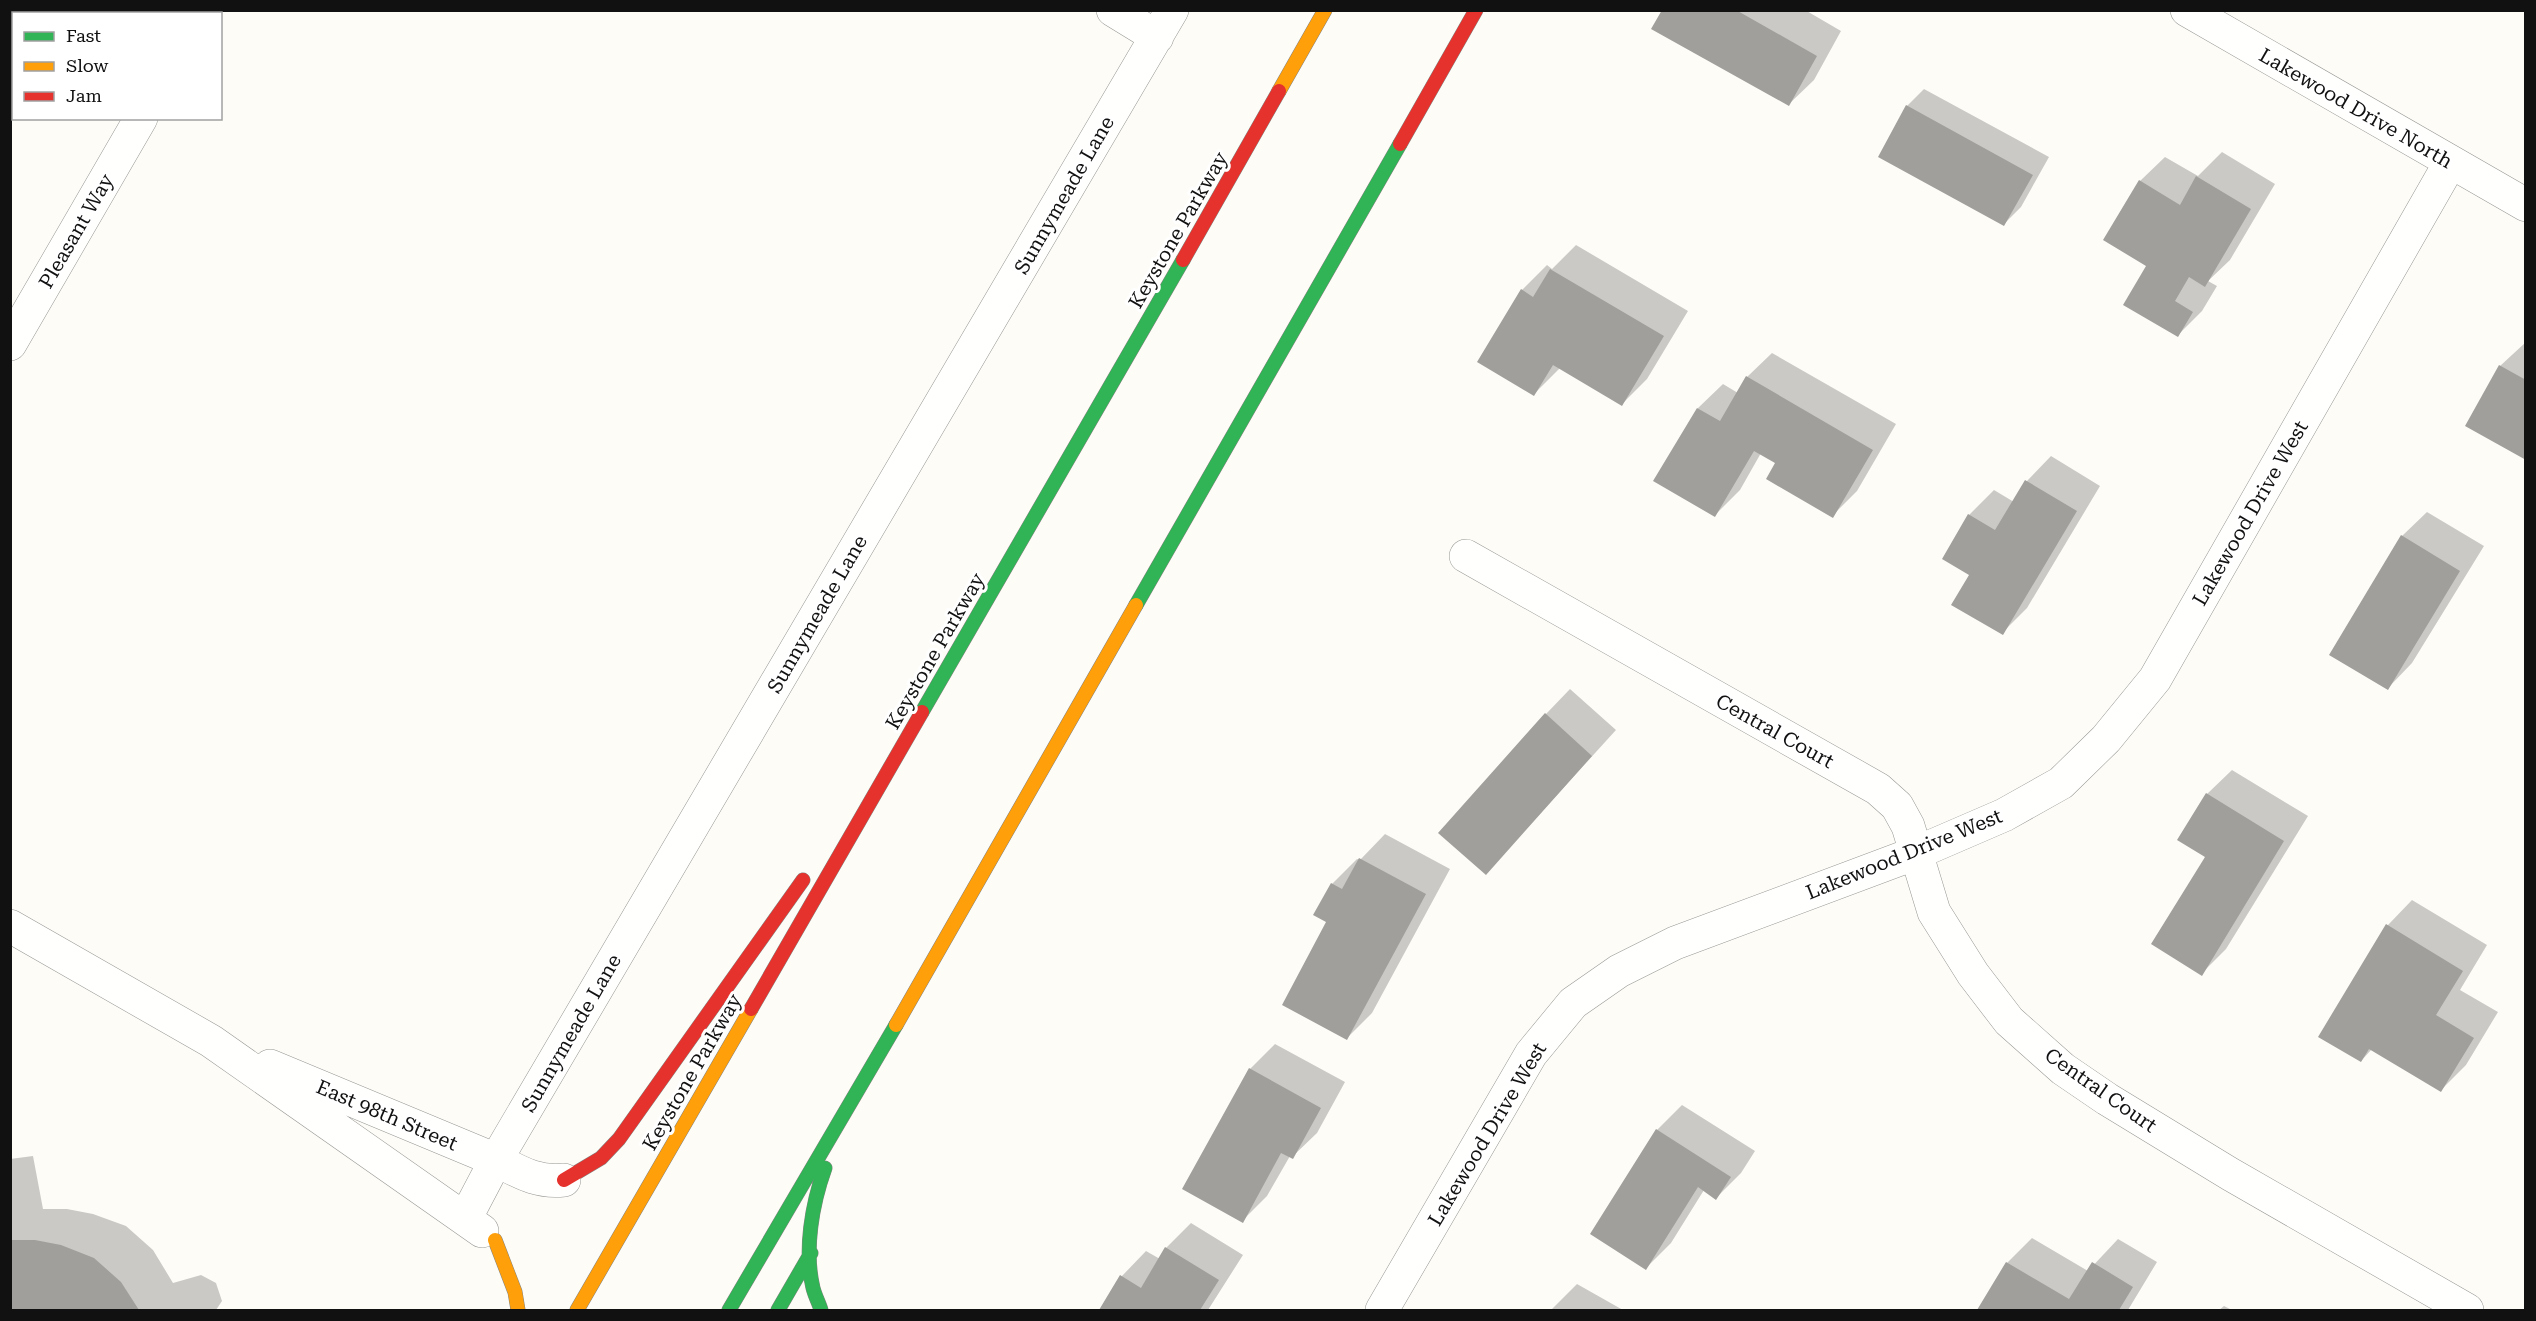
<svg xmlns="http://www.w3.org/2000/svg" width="2536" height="1321" viewBox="0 0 2536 1321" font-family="'Roboto Serif',serif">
<rect width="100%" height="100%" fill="#fdfcf7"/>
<path fill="#0003" d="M1663 10H1805L1841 31 1814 80 1789 104Z
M1924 89 2049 157 2021 207 2004 224 1907 106Z
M2222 152 2275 184 2230 260 2208 281 2217 286 2202 311 2177 336 2148 265 2140 181 2165 157 2198 176Z
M1576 245 1688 311 1647 379 1622 404 1560 368 1534 394 1522 290 1547 265 1552 269Z
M2526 342V458L2500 366Z
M1772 353 1896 424 1857 491 1832 516 1777 463 1761 453 1740 490 1715 515 1698 408 1723 384 1738 393 1747 377Z
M2051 456 2100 486 2027 608 2002 633 1971 575 1969 515 1994 490 2014 502 2027 481Z
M2427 512 2484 546 2412 663 2388 688 2402 536Z
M1570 689 1616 730 1486 873 1546 714Z
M2232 770 2308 816 2226 949 2201 974 2207 794Z
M1385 834 1450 869 1372 1013 1347 1038 1328 922 1332 884 1357 859 1360 860Z
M2412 900 2487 945 2460 990 2498 1012 2466 1065 2441 1090 2372 1049 2361 1061 2388 925Z
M1275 1044 1345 1082 1317 1133 1292 1157 1290 1156 1267 1196 1242 1221 1184 1189 1250 1069Z
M1682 1105 1755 1151 1741 1173 1716 1198 1704 1190 1671 1243 1646 1268 1657 1130Z
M33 1156 43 1209H67L93 1214 126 1226 153 1250 173 1283 201 1275 216 1283 222 1301 216 1310H10V1159Z
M1191 1223 1243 1255 1208 1310H1100L1122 1276 1146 1251 1160 1259 1166 1248Z
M2032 1238 2088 1271 2118 1239 2157 1262 2128 1310H1978L2007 1263Z
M1577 1284 1623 1310H1551Z
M2224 1306 2232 1310H2219Z"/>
<path fill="#a19f9c" d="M1662 10H1736L1817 56 1789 106 1651 29Z
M1906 105 2033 175 2004 226 1878 157Z
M2196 176 2251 209 2205 287 2189 277 2175 301 2193 312 2178 337 2123 305 2146 266 2103 240 2139 180 2180 205Z
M1550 269 1664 336 1622 406 1553 365 1534 396 1477 362 1521 289 1533 297Z
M2499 365 2526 380V460L2465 426Z
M1746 376 1873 450 1833 518 1766 479 1775 463 1754 451 1715 517 1653 481 1697 408 1720 421Z
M2025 480 2077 511 2003 635 1951 605 1969 575 1942 559 1968 514 1995 530Z
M2401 535 2460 571 2388 690 2329 655Z
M1545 713 1592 756 1486 875 1438 833Z
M2206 793 2284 841 2202 976 2151 944 2205 857 2177 840Z
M1359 858 1426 894 1347 1040 1282 1005 1326 922 1313 915 1331 883 1342 889Z
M2386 924 2463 971 2436 1015 2474 1038 2441 1092 2369 1049 2361 1062 2318 1037Z
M1249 1068 1321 1108 1293 1159 1281 1153 1243 1223 1182 1189Z
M1656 1129 1731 1177 1716 1200 1698 1187 1646 1270 1590 1234Z
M10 1240H35L61 1245 94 1258 121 1282 139 1310H10Z
M1165 1247 1219 1280 1200 1310H1099L1120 1275 1141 1288Z
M2006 1262 2069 1299 2092 1262 2133 1287 2119 1310H1977Z"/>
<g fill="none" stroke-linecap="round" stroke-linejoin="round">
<defs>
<path id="street" d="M1113 10 1157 37
M2187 10 2526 205
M201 14 203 10
M10 344 141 118
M1466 556 1878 789 1897 806 1908 826 1934 912 1973 974 2009 1021 2063 1069 2107 1099 2230 1174 2467 1310
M10 926 211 1041 482 1231
M270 1066 496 1160C520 1172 536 1183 564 1180
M465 1219 496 1160 1172 10
M1382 1310 1531 1054 1573 1003 1619 971 1675 943 1916 853 2004 815 2061 783 2106 739 2155 679 2450 163"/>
<path id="fast" d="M1136 605 1400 144
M922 712 1183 260
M729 1310 896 1025
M778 1310 811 1253
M821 1310C819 1303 815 1296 813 1288 804 1250 812 1204 825 1168"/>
<path id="slow" d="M1279 91 1325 10
M896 1025 1136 605
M495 1240 515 1292 518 1310
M577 1310 751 1009"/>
<path id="jam" d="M1400 144 1476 10
M1183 260 1279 91
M751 1009 922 712
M564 1180 601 1158 619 1139 803 880"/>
</defs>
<use href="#street" stroke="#979795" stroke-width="34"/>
<use href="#fast" stroke="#858482" stroke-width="15"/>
<use href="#slow" stroke="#858482" stroke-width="15"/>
<use href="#jam" stroke="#858482" stroke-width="15"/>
<use href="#street" stroke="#fffffe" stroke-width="33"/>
<use href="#fast" stroke="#30b455" stroke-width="14"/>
<use href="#slow" stroke="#ff9f0a" stroke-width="14"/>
<use href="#jam" stroke="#e5322d" stroke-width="14"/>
</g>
<g text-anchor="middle" stroke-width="6" stroke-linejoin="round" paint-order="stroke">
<g font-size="20" fill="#111" stroke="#fff">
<text transform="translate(2356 108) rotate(30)" y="7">Lakewood Drive North</text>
<text transform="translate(1064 195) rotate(-60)" y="7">Sunnymeade Lane</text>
<text transform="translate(1178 230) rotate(-60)" y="7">Keystone Parkway</text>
<text transform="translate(76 231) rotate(-60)" y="7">Pleasant Way</text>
<text transform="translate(2250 513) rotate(-60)" y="7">Lakewood Drive West</text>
<text transform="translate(817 614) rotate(-60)" y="7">Sunnymeade Lane</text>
<text transform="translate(935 651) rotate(-60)" y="7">Keystone Parkway</text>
<text transform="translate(1775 731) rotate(29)" y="7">Central Court</text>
<text transform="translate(1904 854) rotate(-22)" y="7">Lakewood Drive West</text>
<text transform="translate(571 1033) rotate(-60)" y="7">Sunnymeade Lane</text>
<text transform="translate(692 1072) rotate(-60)" y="7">Keystone Parkway</text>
<text transform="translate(2101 1090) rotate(35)" y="7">Central Court</text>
<text transform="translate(387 1115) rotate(23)" y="7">East 98th Street</text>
<text transform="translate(1487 1134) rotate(-59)" y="7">Lakewood Drive West</text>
</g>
</g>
<rect width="2536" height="1321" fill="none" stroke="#111111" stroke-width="24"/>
<rect x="12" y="12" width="210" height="108" fill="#ffffff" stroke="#a0a0a0" stroke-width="1.5"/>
<rect x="24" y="32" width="30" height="9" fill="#30b455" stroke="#a0a0a0" stroke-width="1.5"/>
<text x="66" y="42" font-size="18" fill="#111111">Fast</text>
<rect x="24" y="62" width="30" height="9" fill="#ff9f0a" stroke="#a0a0a0" stroke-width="1.5"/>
<text x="66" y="72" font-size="18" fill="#111111">Slow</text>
<rect x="24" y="92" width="30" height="9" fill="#e5322d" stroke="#a0a0a0" stroke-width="1.5"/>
<text x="66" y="102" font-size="18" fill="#111111">Jam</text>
</svg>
